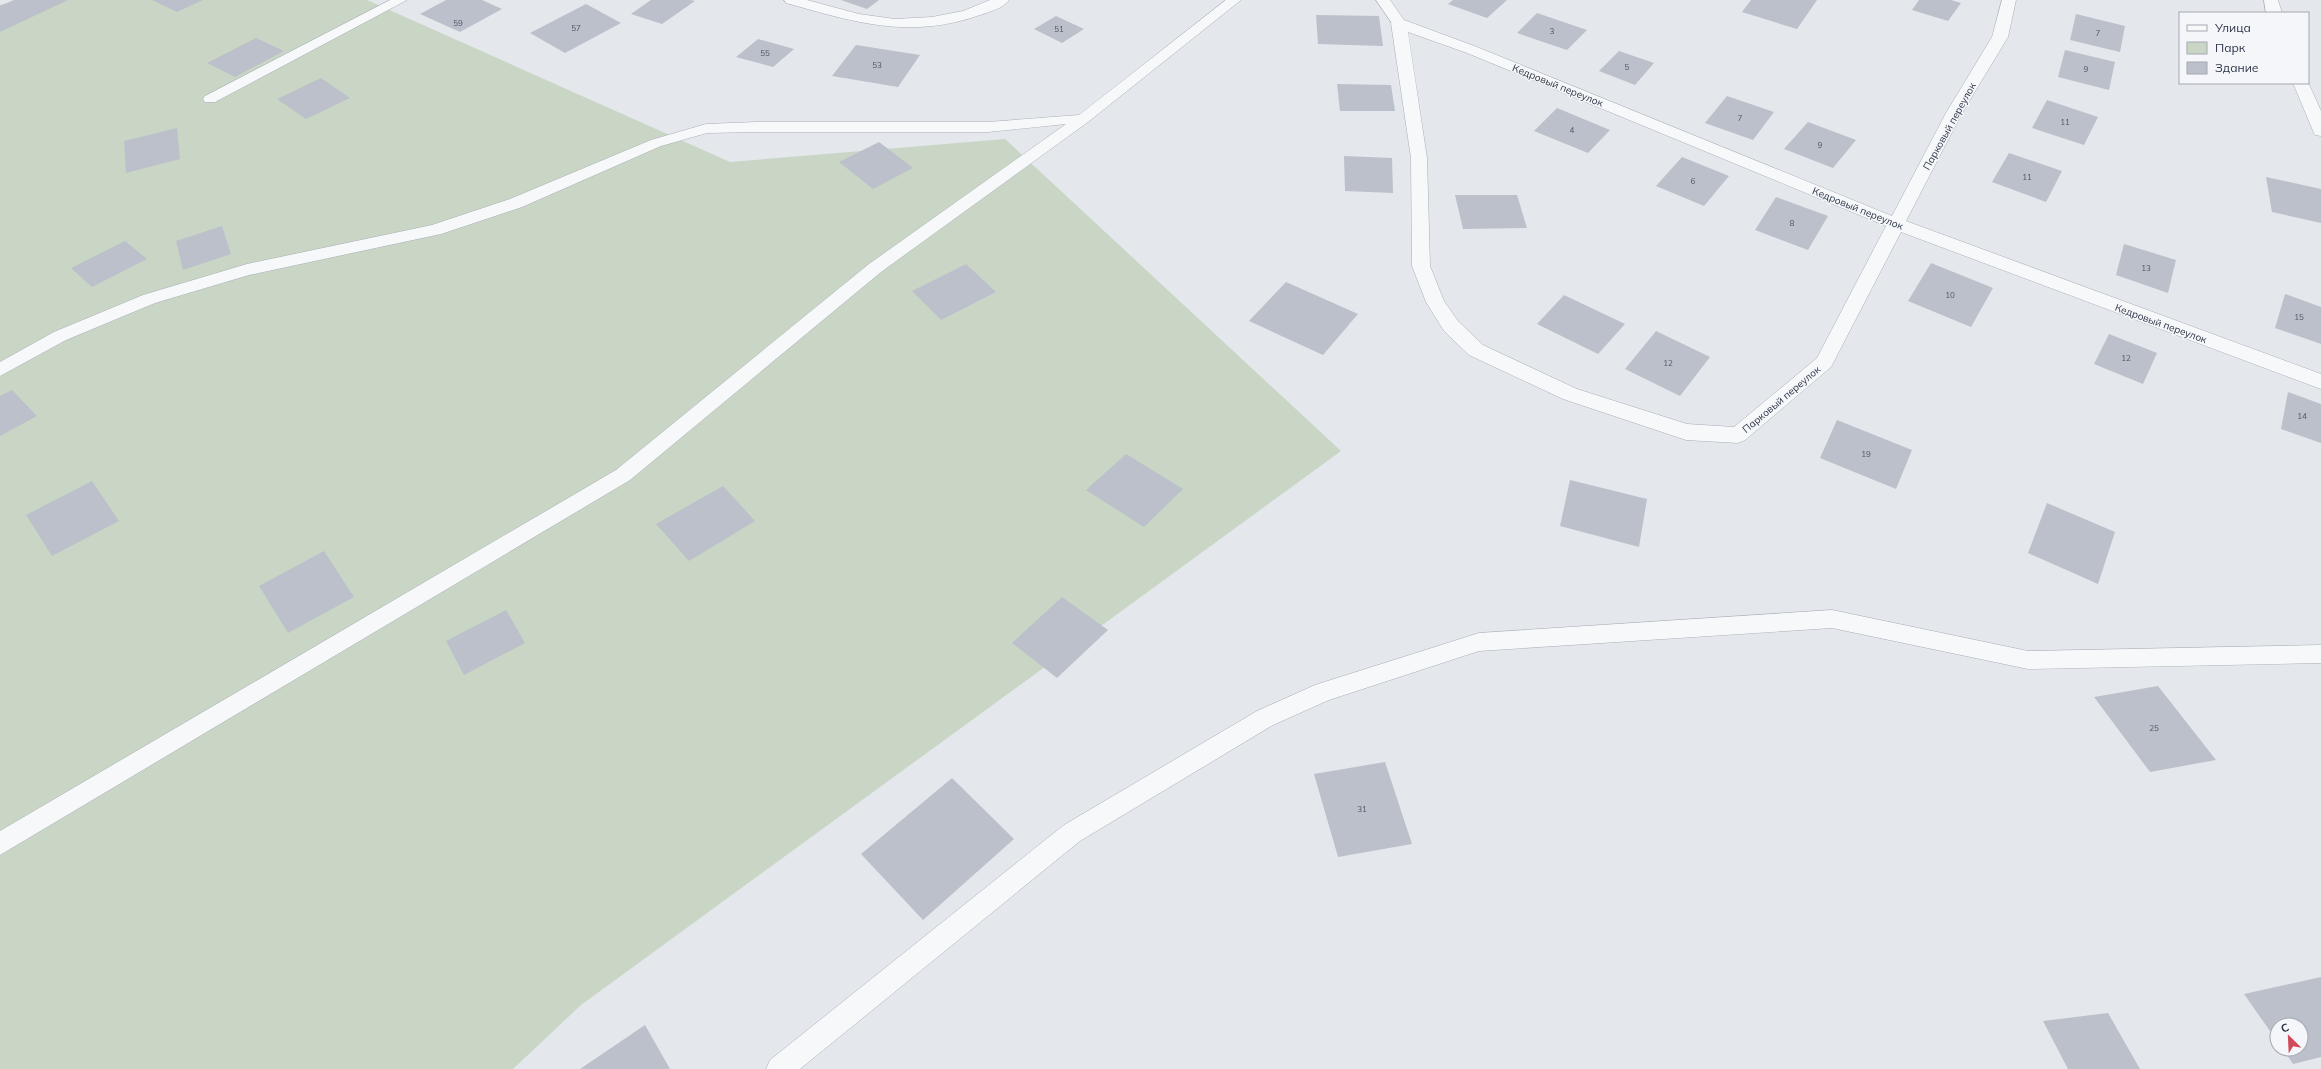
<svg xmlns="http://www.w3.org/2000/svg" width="2321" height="1069" viewBox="0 0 2321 1069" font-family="Mulish,sans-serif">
<rect width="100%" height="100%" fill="#e4e7ec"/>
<path fill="#c9d6c5" d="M22 0H367L730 162 1005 139 1341 451 581 1005 513 1069H0V5Z"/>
<path fill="#bbc0ca" d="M14 0H68L0 32V6Z
M152 0H203L177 12Z
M446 0H482L502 9 460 32 420 14Z
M651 0H690L695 1 662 24 631 14Z
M841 0H879L867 9Z
M1453 0H1507L1487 18 1448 4Z
M1751 0H1817L1797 29 1742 12Z
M1919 0H1951L1961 3 1948 21 1912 10Z
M586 4 621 23 565 53 530 33Z
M1537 13 1587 30 1567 50 1517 33Z
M2076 14 2125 26 2120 52 2070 40Z
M1316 15 1379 16 1383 46 1318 44Z
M1056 16 1084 29 1062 43 1034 29Z
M256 38 284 51 235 77 207 63Z
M758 39 794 49 773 67 736 57Z
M856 45 920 55 898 87 832 76Z
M2065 50 2115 62 2109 90 2058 77Z
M1619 51 1654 63 1635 85 1599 71Z
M321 78 350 98 306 119 277 99Z
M1337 84 1391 85 1395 111H1340Z
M1727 96 1774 112 1753 140 1705 123Z
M2047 100 2098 117 2084 145 2032 128Z
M1557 108 1610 130 1588 153 1534 131Z
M1808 122 1856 140 1833 168 1784 149Z
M177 128 180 159 126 173 124 141Z
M879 142 913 168 873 189 839 162Z
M2009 153 2062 171 2046 202 1992 182Z
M1344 156 1392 158 1393 193 1345 191Z
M1682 157 1729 176 1704 206 1656 186Z
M2266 177 2321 189V223L2272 212Z
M1455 195H1517L1527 228 1463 229Z
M1776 197 1828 216 1808 250 1755 230Z
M222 226 231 254 183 270 176 241Z
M125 241 147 259 92 287 71 268Z
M2124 244 2176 260 2168 293 2116 275Z
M1931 263 1993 288 1971 327 1908 301Z
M966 264 996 292 941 320 912 291Z
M1286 282 1358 314 1323 355 1249 321Z
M2285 294 2321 307V344L2275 328Z
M1564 295 1625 324 1598 354 1537 324Z
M1656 331 1710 357 1680 396 1625 369Z
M2109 334 2157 353 2143 384 2094 364Z
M12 390 37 416 0 436V396Z
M2288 392 2321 404V443L2281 429Z
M1837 420 1912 450 1896 489 1820 458Z
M1126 454 1183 489 1144 527 1086 490Z
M1570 480 1647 499 1639 547 1560 526Z
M92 481 119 521 52 556 26 515Z
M723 486 755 521 689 561 656 524Z
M2047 503 2115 532 2098 584 2028 553Z
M324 551 354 597 288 633 259 586Z
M1062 597 1108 630 1057 678 1012 643Z
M506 610 525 643 464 675 446 641Z
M2158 686 2216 760 2150 772 2094 697Z
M1385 762 1412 844 1338 857 1314 774Z
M952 778 1014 839 923 920 861 854Z
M2321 977V1057L2293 1064 2283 1049H2301V1025H2277V1041L2244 994Z
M2108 1013 2140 1069H2068L2043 1021Z
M645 1025 670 1069H580Z"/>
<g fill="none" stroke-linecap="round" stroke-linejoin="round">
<defs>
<path id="lane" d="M390 0H407L215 102H205L203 99 205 96Z
M1226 0H1241L1088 122 881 272 630 480 0 855V831L616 470 869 264 1066 124 988 132H757L707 133 661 146 522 207 441 234 249 275 155 303 66 340 0 376V362L54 332 143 295 247 264 432 225 510 199 651 140 706 124 757 122H988L1079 115Z
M1376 0H1390L1406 23 1404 26H1394Z
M1832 610 2028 651 2321 645V663L2028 669 1832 628 1479 651 1329 700 1273 725 1080 841 800 1069H766L770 1060 1064 825 1257 711 1315 685 1479 633Z"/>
<path id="street" d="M784 0H807L859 14 895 19 932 17 963 11 990 0H1009C1004 8 989 12 980 15 909 40 854 22 786 3Z
M2002 0H2016L2008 37 1962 113 1906 221 2321 374V389L1901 232 1831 367 1745 440 1738 443 1686 440 1563 399 1469 355 1444 331 1426 302 1412 266 1411 158 1391 23 1394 20H1404L1477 47 1892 216 1946 113 1992 37ZM1408 32 1467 53 1886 226 1817 358 1734 427 1687 424 1577 389 1483 345 1458 321 1444 301 1430 266 1427 158Z
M2264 0H2278L2282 13H2266Z
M2308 82 2321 111V136L2315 135 2313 131 2293 83Z"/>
</defs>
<use href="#lane" stroke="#a9aeb7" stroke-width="1"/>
<use href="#street" stroke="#a9aeb7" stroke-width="1"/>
<use href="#lane" fill="#f7f8fa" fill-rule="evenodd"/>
<use href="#street" fill="#f7f8fa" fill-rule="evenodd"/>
</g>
<g text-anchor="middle" stroke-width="3" stroke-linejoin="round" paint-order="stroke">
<g font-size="8" fill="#4f5766">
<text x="458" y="26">59</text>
<text x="576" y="31">57</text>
<text x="1059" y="32">51</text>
<text x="1552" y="34">3</text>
<text x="2098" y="36">7</text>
<text x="765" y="56">55</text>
<text x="877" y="68">53</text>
<text x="1627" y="70">5</text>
<text x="2086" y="72">9</text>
<text x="1740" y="121">7</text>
<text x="2065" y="125">11</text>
<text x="1572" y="133">4</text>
<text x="1820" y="148">9</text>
<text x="2027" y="180">11</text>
<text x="1693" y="184">6</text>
<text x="1792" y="226">8</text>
<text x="2146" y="271">13</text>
<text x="1950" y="298">10</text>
<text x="2299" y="320">15</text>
<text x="2126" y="361">12</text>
<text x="1668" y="366">12</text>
<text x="2302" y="419">14</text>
<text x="1866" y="457">19</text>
<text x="2154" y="731">25</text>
<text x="1362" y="812">31</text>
</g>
<g font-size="10" fill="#2b3445" stroke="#f4f6f9">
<text transform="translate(1558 85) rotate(22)" y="4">Кедровый переулок</text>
<text transform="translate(1949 126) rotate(-61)" y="4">Парковый переулок</text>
<text transform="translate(1858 208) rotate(22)" y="4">Кедровый переулок</text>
<text transform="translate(2161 323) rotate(20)" y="4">Кедровый переулок</text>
<text transform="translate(1781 399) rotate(-40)" y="4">Парковый переулок</text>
</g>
</g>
<rect x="2179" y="12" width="130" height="72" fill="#f4f6f9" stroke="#a4a8b1"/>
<rect x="2187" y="25" width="20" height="6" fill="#f7f8fa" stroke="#a4a8b1"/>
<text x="2215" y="32" font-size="12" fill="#2b3445">Улица</text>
<rect x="2187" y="42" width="20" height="12" fill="#c9d6c5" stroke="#a4a8b1"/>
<text x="2215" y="52" font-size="12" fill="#2b3445">Парк</text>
<rect x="2187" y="62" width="20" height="12" fill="#bbc0ca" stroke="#a4a8b1"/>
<text x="2215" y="72" font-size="12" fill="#2b3445">Здание</text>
<g transform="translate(2289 1037) rotate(336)"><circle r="19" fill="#f4f6f9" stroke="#a4a8b1"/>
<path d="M0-3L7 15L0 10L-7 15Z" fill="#d1495b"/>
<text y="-6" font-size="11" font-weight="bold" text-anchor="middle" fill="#2b3445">С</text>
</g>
</svg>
